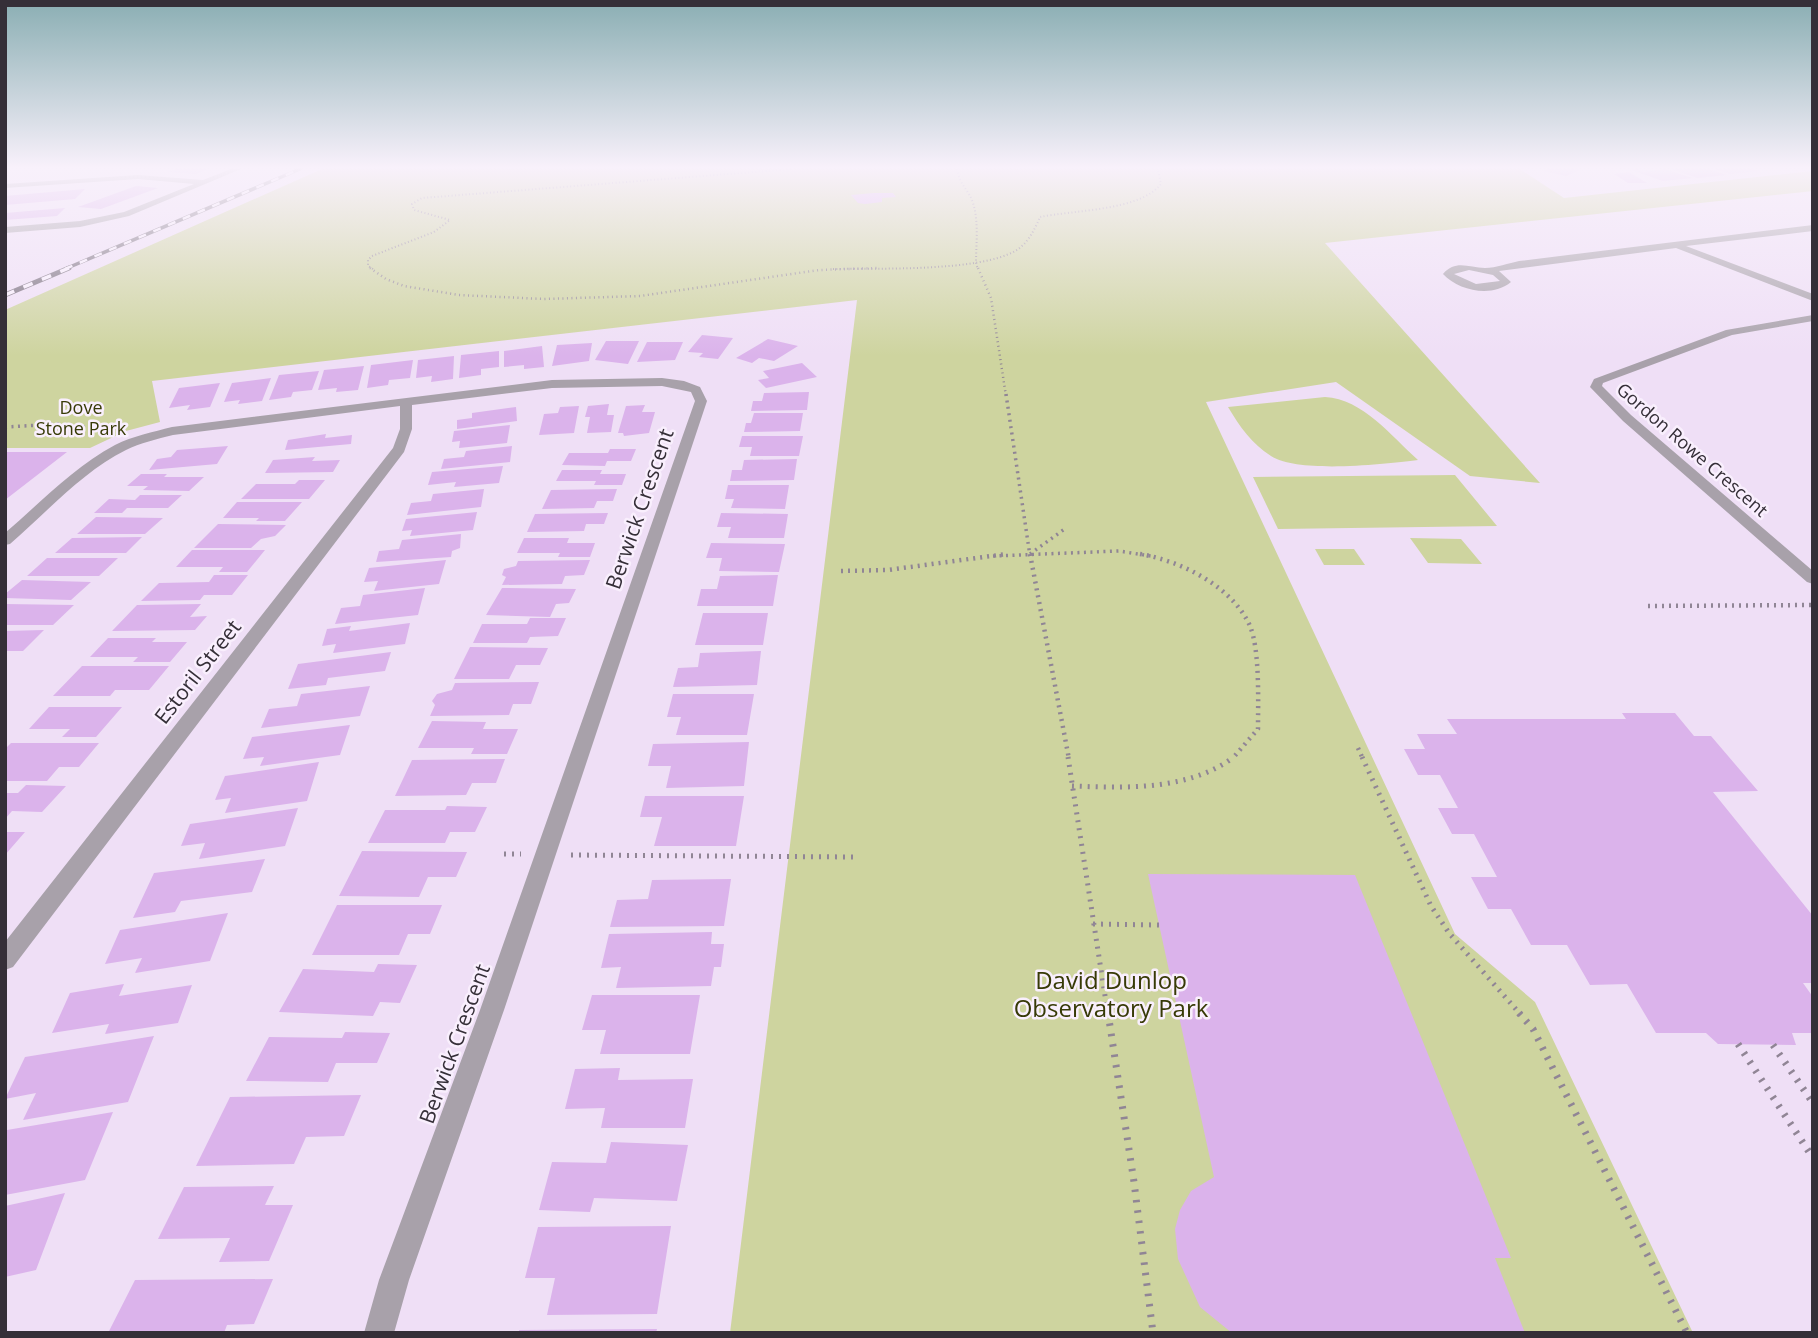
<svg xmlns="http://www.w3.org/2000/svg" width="1818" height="1338" viewBox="0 0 1818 1338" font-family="'Open Sans',sans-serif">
<rect width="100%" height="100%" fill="#efdff6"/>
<path fill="#ced49f" d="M322 169H1520L1564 198 1813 171V191L1325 243 1540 483 1470 476 1336 382 1206 402 1455 934 1535 1002 1693 1333H730L857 300 152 381 160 422 126 431 90 448H5V310Z
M1325 397C1363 399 1391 436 1418 460 1384 464 1300 474 1271 456 1252 444 1240 427 1228 407Z
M1455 475 1497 526 1278 529 1253 477Z
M1410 538 1461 539 1482 564 1428 563Z
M1315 549H1354L1365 565H1324Z"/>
<path fill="#dbb3eb" d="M176 169H208L196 174 167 172Z
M1548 169H1574L1580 170 1566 176 1543 171Z
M1637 169 1643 172 1664 169 1693 178 1663 181 1631 170Z
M1671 169H1708L1727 175 1697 178Z
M1714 169H1751L1759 171 1730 174Z
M1629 172 1647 183H1628L1614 174Z
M136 186 158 188 101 209 78 207Z
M85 189 75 199 5 205V196Z
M874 193H893L896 197 882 198V202L865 204 858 203 851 195Z
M65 208 57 216 5 220V213Z
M702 335 733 338 718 359 699 357 703 353 688 352Z
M768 339 798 346 774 361 759 358 752 363 736 358Z
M606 341H639L628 364 595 360Z
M647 342H683L675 360 637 362Z
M592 343 589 361 552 366 557 345Z
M542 346 544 367 524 369V365L504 367V351Z
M499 351V367L481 369V375L459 378 461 355Z
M454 356 453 379 431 382 432 376 416 378 418 360Z
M413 360 410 378 389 380 388 385 367 388 371 365Z
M802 363 817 377 766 388 758 380 769 378 763 371Z
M364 366 358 390 336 392 337 388 318 390 324 370Z
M319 371 312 390 293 392 291 397 269 400 279 375Z
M271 378 262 401 238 404 240 400 224 402 232 383Z
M220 383 210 407 187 410 190 405 169 408 179 388Z
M809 392 807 410 751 411 753 401H762L764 393Z
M609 404 607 415H614L611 432 587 433 590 417H585L588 406Z
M645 405 642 412H655L649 433 624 436 623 433H618L626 406Z
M579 406 574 433 539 435 544 414 558 413 560 407Z
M516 407 517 421 457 429V420L472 418V413Z
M754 413H803L800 431 744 432 746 423H751Z
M510 425 507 443 459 448 460 441 452 442 454 431Z
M326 434 325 438 352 435 351 444 285 450 288 440Z
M742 436H803L799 456H750L752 447H739Z
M228 446 217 464 149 470 157 459 171 457 177 450Z
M512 446 510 462 441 469 444 459 464 457 466 451Z
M610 449H636L631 461H607L605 466 562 465 569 453H608Z
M6 452H67L5 500Z
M315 457 312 461 340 460 333 472 265 473 273 460Z
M797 459 794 480 730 481 732 470H742L744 460Z
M503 466 499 483 454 487 456 482 428 485 432 472Z
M562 470H602L600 474H626L622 485H594L596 481H556Z
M141 474H167L164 477H204L189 491 143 490 148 486H127Z
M299 480H325L309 499H241L256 484H295Z
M728 485H789L785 509 731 508 734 499H725Z
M484 489 481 507 407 515 411 503 431 501 433 494Z
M617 489 613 501H597L594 508 542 509 551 490Z
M140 495H182L168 508H127L122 513H94L109 499 135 500Z
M237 502H302L285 521H256L259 518H223Z
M477 512 473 530 410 536 412 530 402 531 406 519Z
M608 513 604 524H586L584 531 527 532 535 514Z
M721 513 788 514 784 538H728L731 527H717Z
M96 517 163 518 145 534H77Z
M218 524 286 525 275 536 261 539 251 548H194Z
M461 534 460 548 452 551 451 557 376 562 379 551 399 549 402 540Z
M142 537 126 553H55L72 538Z
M524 538H569L567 543H595L590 557H558L560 553H517Z
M711 543 785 544 779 572 719 571 722 558H706Z
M192 550H265L247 572H219L223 567H176Z
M47 558H118L99 576H27Z
M446 560 439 584 374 591 378 581 364 582 369 568Z
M590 560 584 575 565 576 562 584 502 585 506 577 502 575 504 569 516 566 518 561Z
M214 575H248L232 595H204L200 600 141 601 159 583 209 582Z
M778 575 773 606H697L701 589H717L720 576Z
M22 580 91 582 71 600 5 598V594Z
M425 588 418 615 335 624 341 608 360 606 363 595Z
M502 588 576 589 569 603 556 604 550 617 486 615Z
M5 604 74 605 53 625H5Z
M201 604 190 617 207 616 195 630 112 631 137 605Z
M703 613H768L763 645H695Z
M530 618H566L558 636 530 637 527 643H473L482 624H527Z
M410 623 405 644 333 653 336 644 322 646 327 629 351 626 349 631Z
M44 630 23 651H5V631Z
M108 638H156L152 642H187L170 662H133L138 657H90Z
M470 647 548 648 540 665H516L509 679H454Z
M761 651 757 685 673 687 678 668 698 667 700 653Z
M391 652 385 671 328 678 326 685 288 689 298 664Z
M82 666H169L149 690H115L110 696H53Z
M539 682 531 704H513L509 715 430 716 435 705 432 701 437 694 452 690 455 683Z
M370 686 360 716 261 728 269 709 297 706 301 694Z
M673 694H754L747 735H676L681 717H667Z
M49 707H122L96 737H62L70 729H29Z
M1622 713H1675L1694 736H1711L1758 791 1713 792 1813 916V983H1803L1813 997V1033H1792L1796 1045 1718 1044 1706 1033H1656L1627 984 1590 985 1567 945H1531L1511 909H1488L1471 877H1497L1474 834H1452L1438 808H1458L1440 775H1418L1404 749H1425L1417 734H1457L1447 719H1626Z
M432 721 486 722 483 729H518L507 754H471L474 748H418Z
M350 725 340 755 260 766 264 757 243 759 252 737Z
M749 742 744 786 666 788 671 766H648L653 744Z
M11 743H99L79 767H59L47 781H5V749Z
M505 759 496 783H472L466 795 395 796 412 760Z
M319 762 307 801 225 813 231 798 215 800 225 776Z
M26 785 66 786 42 812 12 811 5 819V793H18Z
M645 796H744L736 846H654L662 817H640Z
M447 806 487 807 475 832H450L445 843H368L385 810H445Z
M298 808 285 846 199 859 205 843 181 846 190 824Z
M5 832H25L5 855Z
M362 851 467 852 456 877H428L419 897 339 896Z
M265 859 252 892 181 901 175 912 133 918 154 873Z
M1148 874 1355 875 1511 1258H1495L1525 1333H1232L1200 1307 1178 1259 1175 1229 1180 1210 1191 1191 1214 1177Z
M731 879 724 926 610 927 617 900 648 899 652 880Z
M337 905H442L430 934H408L399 955H312Z
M228 913 210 961 135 973 142 958 105 964 120 930Z
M712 932 711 944H724L721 967H714L711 986 616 988 621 967 601 968 609 934Z
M378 964 417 965 400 1003 380 1002 373 1016 279 1012 303 969 374 972Z
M124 984 119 996 192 985 178 1023 105 1034 109 1024 52 1033 70 993Z
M592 995H700L690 1054H600L606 1030H582Z
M345 1032 390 1033 377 1063H336L328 1082 246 1081 269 1037 342 1038Z
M154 1036 128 1102 23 1120 36 1093 5 1099 25 1057Z
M620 1068 618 1080 693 1079 685 1128H601L605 1108 565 1109 575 1069Z
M361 1095 344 1136 306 1137 294 1164 196 1166 230 1097Z
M113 1112 85 1180 5 1195 7 1130Z
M611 1142 688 1145 677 1201 594 1198 590 1212 539 1210 552 1162 606 1163Z
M274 1186 265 1205H293L269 1261 219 1262 230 1238 158 1239 184 1187Z
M65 1193 36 1270 5 1277V1206Z
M671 1226 657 1314 547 1315 555 1278H525L538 1227Z
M273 1279 254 1324 227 1325 224 1333H108L135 1280Z
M657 1329 656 1333H519V1330Z"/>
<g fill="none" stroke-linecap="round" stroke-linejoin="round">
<path stroke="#908595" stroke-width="2" stroke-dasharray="1 2.5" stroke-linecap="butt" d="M957 169C960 186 969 190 973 203 979 222 976 244 976 264L978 269
M373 269 368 266V260L372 256 434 232 450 220 414 210 412 204 422 198 792 169
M833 269C878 268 978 272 1015 251 1027 245 1035 229 1040 217 1073 210 1140 211 1161 184L1158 169"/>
<path stroke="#908595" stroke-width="2.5" stroke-dasharray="1 3.5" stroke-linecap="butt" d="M370 268 386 279 404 286 459 295 544 299 640 296 819 270 878 268
M978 268 991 298 1006 396"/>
<path stroke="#908595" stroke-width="3.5" stroke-dasharray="2 4.5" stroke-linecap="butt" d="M1006 394 1030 556
M5 427 59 424 112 430
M1030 554 1066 528
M993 556 1119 551 1151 556"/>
<path stroke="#908595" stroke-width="4.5" stroke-dasharray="2 5" stroke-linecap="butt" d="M1030 554 1069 759
M1140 554C1181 561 1232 586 1250 626 1260 650 1258 702 1258 729L1232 759
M841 571 888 570 1006 554
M1648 606 1813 605
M1358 748 1363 759"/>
<path stroke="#908595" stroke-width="5" stroke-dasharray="2 6" stroke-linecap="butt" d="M1068 757 1108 1015
M1362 757 1431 906 1449 933 1521 1015
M1072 786C1125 788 1188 791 1234 757
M504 854H521
M571 855 854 857
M1093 924 1159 925"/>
<path stroke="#908595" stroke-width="7" stroke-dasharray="2.5 8" stroke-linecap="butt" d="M1108 1013 1134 1182 1153 1333
M1519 1013 1533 1029 1687 1333
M1738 1044 1813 1158
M1773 1045 1813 1103"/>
<path fill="#a8a1aa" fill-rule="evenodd" d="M231 169H241L129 216 80 227 5 233V227L80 221 124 212 194 184 138 179 5 188V184L138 175 203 180Z
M1813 225V231L1686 246 1813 294V301L1676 248 1499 271 1511 282C1492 298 1459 291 1443 274 1456 259 1469 268 1485 268 1496 268 1509 263 1519 261ZM1469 270 1493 275 1500 281 1476 284 1454 274Z
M1813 315V321L1732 335 1603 383 1602 386 1631 415 1813 571V584L1807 582 1623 421 1590 387 1594 379 1726 330Z
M662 378 684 381 700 387 707 401 504 1010 409 1280 394 1333H364L379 1280 480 1010 695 401 691 392 662 386 552 388 412 405V429L404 452 13 967 5 970V942L393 448 400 429V406L173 435C157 439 140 443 126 450 82 472 47 512 10 544L5 545V533C40 503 74 467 115 445 133 436 153 432 172 427L552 380Z"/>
<defs>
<path id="rail-far1" d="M65 269 300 169"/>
<path id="rail" d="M5 295 69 268"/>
</defs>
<use href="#rail-far1" stroke="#786e7c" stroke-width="3.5"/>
<use href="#rail" stroke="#786e7c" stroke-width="5"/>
<use href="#rail-far1" stroke="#f9effd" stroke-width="2.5" stroke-dasharray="8" stroke-linecap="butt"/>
<use href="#rail" stroke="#f9effd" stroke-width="3.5" stroke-dasharray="10" stroke-linecap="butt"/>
</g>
<linearGradient id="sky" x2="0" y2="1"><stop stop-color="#8aaeb3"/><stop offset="0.47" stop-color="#f8f1fb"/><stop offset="1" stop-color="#f8f1fb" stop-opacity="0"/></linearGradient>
<rect width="1818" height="356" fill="url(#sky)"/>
<g text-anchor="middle" stroke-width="5" stroke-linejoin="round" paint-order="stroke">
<g font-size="18" fill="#373a06" stroke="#f9effd">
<text x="81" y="414">Dove<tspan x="81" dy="21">Stone Park</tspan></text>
</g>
<g font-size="18" fill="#352f38" stroke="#f9effd">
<text transform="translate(1692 450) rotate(41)" y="6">Gordon Rowe Crescent</text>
</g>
<g font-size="21" fill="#352f38" stroke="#f9effd">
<text transform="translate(640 509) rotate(-71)" y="7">Berwick Crescent</text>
<text transform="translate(198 672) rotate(-52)" y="7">Estoril Street</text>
<text transform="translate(455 1044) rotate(-70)" y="7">Berwick Crescent</text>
</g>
<g font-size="24" fill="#373a06" stroke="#f9effd">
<text x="1111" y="989">David Dunlop<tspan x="1111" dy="28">Observatory Park</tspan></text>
</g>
</g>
<rect width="1818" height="1338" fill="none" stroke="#352f38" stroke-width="14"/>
</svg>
